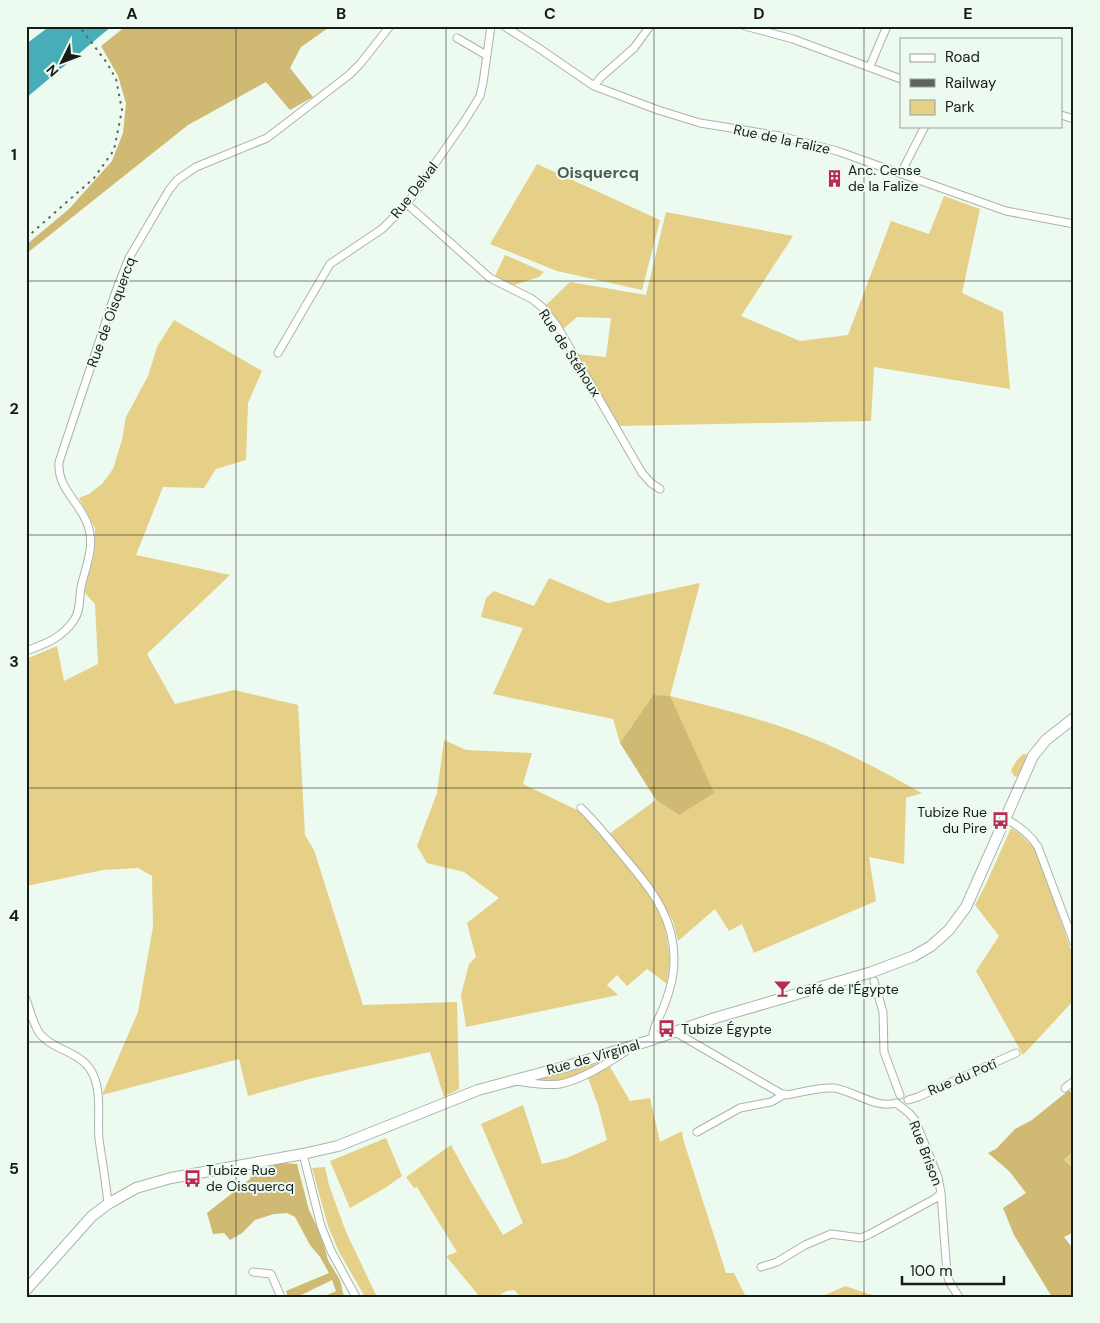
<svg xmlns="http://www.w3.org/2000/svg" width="1100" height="1323" viewBox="0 0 1100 1323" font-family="'DM Sans',sans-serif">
<rect width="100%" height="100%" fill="#edfaef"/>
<path fill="#e6cf87" d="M537 164 660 220 642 290 557 271 490 244Z
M944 196 980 209 962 293 1003 312 1010 389 874 367 871 421 619 426 576 354 606 357 611 318 577 317 562 330 546 305 570 282 646 295 666 212 793 236 741 316 800 341 848 335 891 221 929 234Z
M505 255 544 272 539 277 514 285 495 276Z
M174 320 262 371 248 403 246 460 216 469 204 488 163 487 136 555 230 575 147 654 175 704 234 690 298 705 305 835 314 850 363 1005 457 1002 459 1089 444 1097 430 1052 313 1078 248 1096 239 1059 102 1095 138 1012 153 927 152 876 138 868 103 870 26 886V659L57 646 64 681 98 664 95 604 84 592 94 555 95 528 79 498 89 494 102 484 113 469 122 440 126 417 148 376 157 347Z
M549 578 608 603 700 583 670 696C717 708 764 719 809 737 848 752 885 773 922 793L906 798 904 864 869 857 876 901 754 953 742 924 729 931 715 909 678 941 673 921 655 891 609 834 656 800 679 815 653 695 620 743 613 719 493 694 523 628 481 617 486 598 494 591 534 606Z
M444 740 466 750 532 753 523 784 581 812 636 875 655 902 664 920 670 958 667 984 647 969 627 986 617 975 607 985 618 995 466 1027 461 995 469 964 476 957 467 923 499 898 464 872 427 863 417 846 437 793Z
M1023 754 1029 755 1020 777 1014 776 1011 770 1017 760Z
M1011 828 1019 833 1036 850 1074 959V1000L1023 1055 976 971 999 936 975 905 986 884Z
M600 1063 581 1074 559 1081H530Z
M609 1065 630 1101 650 1098 660 1142 682 1131 683 1139 726 1273H734L746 1297H521L514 1290 506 1291 497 1297H480L446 1256 457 1252 417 1187 414 1188 406 1177 451 1145 471 1182 503 1235 523 1223 481 1124 523 1105 542 1164 567 1158 607 1140 598 1105 588 1078Z
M386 1138 402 1176 385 1188 350 1208 330 1161Z
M1074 1150V1169L1064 1160Z
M325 1167 329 1185 346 1232 377 1297H365L339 1252 328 1226 312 1168Z
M845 1286 878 1297H821Z"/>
<path fill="#d0b972" d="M126 26H331L301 47 290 68 313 97 290 110 266 82 188 125 26 254V245L69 209 112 161 123 133 126 103 118 76 101 46Z
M653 695 670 696 714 793 679 815 656 800 620 743Z
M1069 1090 1074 1097V1150L1064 1160 1074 1169V1232L1064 1237 1074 1250V1297H1052L1014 1235 1003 1208 1026 1193 1010 1172 988 1153 996 1149 1015 1129 1032 1120Z
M282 1163 297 1164 309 1210 321 1235 328 1260 340 1280 344 1297H323L336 1291 332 1280 297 1297H288L286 1291 329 1273 320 1257 310 1245 295 1217 287 1213 274 1214 255 1220 242 1233 230 1240 224 1233 213 1234 207 1213 250 1179 253 1171Z"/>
<path fill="#47adb9" d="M50 26H112L26 98V44Z"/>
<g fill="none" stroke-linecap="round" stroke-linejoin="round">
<defs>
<path id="street" d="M504 26 537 47 594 86 658 110 700 123 780 136 837 151 1006 211 1074 224
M745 26 793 39 901 79
M457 38 486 55
M870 66 887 26
M594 86 601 77 634 48 650 26
M1061 115 1074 119
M901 173 925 126
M407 204 490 278 532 299 542 307 557 326 642 473 651 483 660 489
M278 353 330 264 382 229 407 204 464 122 480 96 483 83 491 26
M26 651C45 644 62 638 74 620 81 610 79 598 81 587 86 565 96 545 87 523 78 500 57 488 59 462L116 291 129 258 169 190 177 180 196 167 267 138 349 75 360 64 390 26
M581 808C595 821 607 837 619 851 651 889 680 921 673 974 671 987 667 999 662 1011 658 1020 652 1029 653 1040
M1006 819C1019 826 1030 834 1038 847L1074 943
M874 981 883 1012 884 1052 900 1095
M26 999C30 1010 33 1024 40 1034 53 1050 78 1051 90 1069 103 1088 97 1117 99 1139 102 1161 106 1182 108 1204
M675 1032 780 1093 787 1095C802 1092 819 1087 834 1088 854 1091 876 1109 896 1103
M517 1081C531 1083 546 1086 560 1084 583 1079 606 1064 626 1051
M1065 1088 1074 1081
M908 1100 918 1097 1016 1053
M896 1103 909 1113 915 1120 938 1177 941 1193 947 1275 950 1283 959 1297
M697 1132 740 1108 771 1102 785 1094
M303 1154 321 1226 331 1251 356 1297
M761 1267 777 1262 805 1245 831 1234 861 1238 870 1234 936 1198 941 1193
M253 1272 271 1274 281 1297"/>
<path id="secondary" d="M26 1290 92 1216 108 1204 136 1188 171 1178 303 1154 338 1146 478 1090 571 1065 648 1041 715 1018 872 972 914 956 931 946 949 930 966 907 1033 756 1046 740 1074 718"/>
</defs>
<use href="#street" stroke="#a8b5aa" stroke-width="9"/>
<use href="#secondary" stroke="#a8b5aa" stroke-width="12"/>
<use href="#street" stroke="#fff" stroke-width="7"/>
<use href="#secondary" stroke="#fff" stroke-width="10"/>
<path stroke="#5d645e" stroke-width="2" stroke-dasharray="2.5 5" stroke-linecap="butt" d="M26 238 94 178 114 150 122 110 116 79 107 63 79 26"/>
</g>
<path fill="none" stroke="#171b17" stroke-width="1" stroke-opacity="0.55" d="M236 26V1297M446 26V1297M654 26V1297M864 26V1297M26 281H1074M26 535H1074M26 788H1074M26 1042H1074"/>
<defs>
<symbol id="building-bare" viewBox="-9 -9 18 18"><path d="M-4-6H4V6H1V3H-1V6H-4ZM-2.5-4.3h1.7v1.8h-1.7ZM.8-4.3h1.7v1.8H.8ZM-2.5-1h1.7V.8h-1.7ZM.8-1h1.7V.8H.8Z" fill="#b92a57" stroke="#edfaef" stroke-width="2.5" paint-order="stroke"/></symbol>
<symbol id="bus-bare" viewBox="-9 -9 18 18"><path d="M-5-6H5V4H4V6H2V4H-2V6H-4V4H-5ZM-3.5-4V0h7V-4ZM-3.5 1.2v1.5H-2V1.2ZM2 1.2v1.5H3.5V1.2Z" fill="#b92a57" stroke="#edfaef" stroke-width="2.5" paint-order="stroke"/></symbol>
<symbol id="bar-bare" viewBox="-9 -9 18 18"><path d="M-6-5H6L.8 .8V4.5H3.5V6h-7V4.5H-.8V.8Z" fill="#b92a57" stroke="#edfaef" stroke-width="2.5" paint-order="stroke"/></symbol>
</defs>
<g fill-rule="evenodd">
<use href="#building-bare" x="822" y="166" width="25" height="25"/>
<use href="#bus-bare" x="988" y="808" width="25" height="25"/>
<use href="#bar-bare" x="770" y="976" width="25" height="25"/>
<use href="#bus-bare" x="654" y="1016" width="25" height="25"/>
<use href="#bus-bare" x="180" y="1166" width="25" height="25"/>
</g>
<g text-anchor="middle" stroke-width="4" stroke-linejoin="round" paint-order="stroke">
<g font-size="14" fill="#171b17" stroke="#edfaef">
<text transform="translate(782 139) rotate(12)" y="5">Rue de la Falize</text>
<text transform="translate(414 190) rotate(-52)" y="5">Rue Delval</text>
<text transform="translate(111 312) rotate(-70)" y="5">Rue de Oisquercq</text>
<text transform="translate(570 353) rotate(57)" y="5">Rue de Stéhoux</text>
<text transform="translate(593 1057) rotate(-16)" y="5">Rue de Virginal</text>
<text transform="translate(962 1077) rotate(-23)" y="5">Rue du Potî</text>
<text transform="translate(926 1153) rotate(69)" y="5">Rue Brison</text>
</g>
<g font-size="14" fill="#171b17" stroke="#edfaef" text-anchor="start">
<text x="848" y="175">Anc. Cense<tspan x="848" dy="16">de la Falize</tspan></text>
<text x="987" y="817" text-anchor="end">Tubize Rue<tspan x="987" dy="16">du Pire</tspan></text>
<text x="796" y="994">café de l'Égypte</text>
<text x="681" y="1034">Tubize Égypte</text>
<text x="206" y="1175">Tubize Rue<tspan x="206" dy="16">de Oisquercq</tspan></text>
</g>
<g font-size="16" font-weight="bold" fill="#4f5a51" stroke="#edfaef">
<text x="598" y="178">Oisquercq</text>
</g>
</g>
<rect width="1100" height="1323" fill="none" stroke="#edfaef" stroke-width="55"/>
<rect x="900" y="38" width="162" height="90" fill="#edfaef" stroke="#97a199"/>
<rect x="910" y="54" width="25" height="8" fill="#ffffff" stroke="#97a199"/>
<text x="945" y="62" font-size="15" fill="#171b17">Road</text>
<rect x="910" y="79" width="25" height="8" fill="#5d645e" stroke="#97a199"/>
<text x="945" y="88" font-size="15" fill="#171b17">Railway</text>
<rect x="910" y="100" width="25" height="15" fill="#e6cf87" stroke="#97a199"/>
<text x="945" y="112" font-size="15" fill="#171b17">Park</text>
<g transform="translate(62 62) rotate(228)" stroke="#edfaef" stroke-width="4" paint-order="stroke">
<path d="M0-4L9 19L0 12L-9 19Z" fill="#171b17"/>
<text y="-8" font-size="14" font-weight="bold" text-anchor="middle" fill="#171b17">N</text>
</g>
<path d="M902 1276v8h102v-8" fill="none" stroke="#171b17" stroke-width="2.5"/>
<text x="910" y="1276" font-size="15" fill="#171b17" stroke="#edfaef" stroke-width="4" paint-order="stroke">100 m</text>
<rect x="28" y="28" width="1044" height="1268" fill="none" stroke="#171b17" stroke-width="2"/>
<g font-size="16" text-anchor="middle" font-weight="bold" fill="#171b17">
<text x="132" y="19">A</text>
<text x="341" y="19">B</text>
<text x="550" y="19">C</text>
<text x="759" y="19">D</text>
<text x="968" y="19">E</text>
<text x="14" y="160">1</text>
<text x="14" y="414">2</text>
<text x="14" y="667">3</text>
<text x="14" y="921">4</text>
<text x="14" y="1174">5</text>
</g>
</svg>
